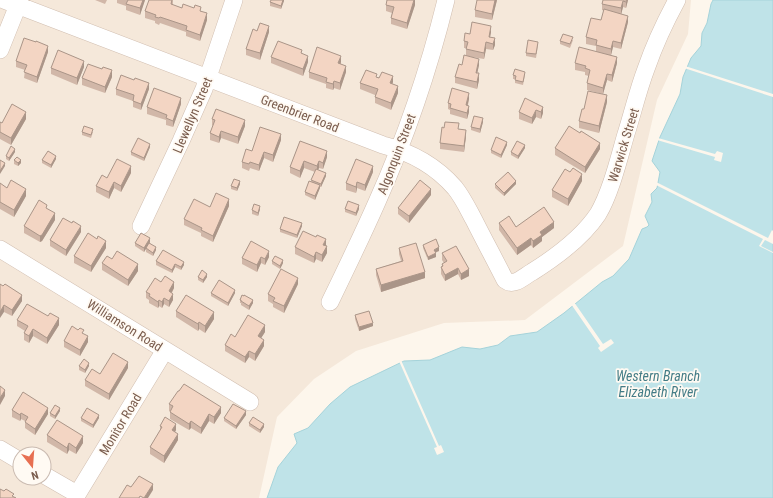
<svg xmlns="http://www.w3.org/2000/svg" width="773" height="498" viewBox="0 0 773 498" font-family="'Roboto Condensed',sans-serif">
<rect width="100%" height="100%" fill="#fdf6ec"/>
<path fill="#f5e8da" fill-rule="evenodd" d="M0 0H691L688 34 657 100 623 246 525 320 444 323 356 351 314 379 277 417 259 498H0ZM20 454H44V478H20Z"/>
<path fill="#bfe3e8" stroke="#a5d3da" d="M713 0H773V498H267L278 467 297 443 294 434 308 428 330 404 350 387 404 361 430 360 462 347 480 349 498 345 510 336 537 332 564 313 602 282 613 276 629 259 642 229 647 227 649 225 645 216 652 202 651 194 657 188 660 172 652 161 660 137 680 94 683 77 691 58 701 46 702 33 707 23 711 4Z"/>
<path fill="#fdf6ec" d="M685 66 773 94V97L684 68Z
M658 138 715 154 717 151 723 153 721 162 714 160 715 157 657 140Z
M656 182 768 238 772 230 773 231V244L765 240 761 246 773 252V253L759 246 763 239 656 185Z
M574 302 603 344 611 339 614 343 601 352 598 348 600 346 571 304Z
M401 360 439 446 441 445 444 452 437 455 434 448 437 447 399 361Z"/>
<g fill="none" stroke-linecap="round" stroke-linejoin="round">
<defs>
<path id="minor" d="M4 0 383 145C410 152 436 166 455 188 463 198 468 209 474 220 484 240 495 260 505 280 514 287 523 277 532 272 556 257 582 238 598 214 611 192 619 158 626 134 633 112 638 90 646 69 654 46 665 22 677 0
M0 50 20 0
M141 226 181 141 204 89 234 0
M0 249 250 402
M330 302C346 269 362 236 377 202 406 137 429 69 446 0
M0 449 20 461
M44 475 77 494
M75 498 165 350"/>
</defs>
<use href="#minor" stroke="#d1beb0" stroke-width="18"/>
<use href="#minor" stroke="#fff" stroke-width="17"/>
</g>
<path fill="#d1b7a8" d="M95 0H107L105 4Z
M117 0H145L140 15 126 10V6L117 3Z
M173 0V5L182 8 201 11 207 20 200 41 186 36V32L160 23 159 25 155 23V21L145 18V11Z
M284 0 281 9 270 6V2Z
M415 0V5L407 29 391 24V18L392 13 386 11V5Z
M497 0 492 20 475 17V10Z
M603 0H628L626 8 623 7 621 14 628 22 621 49 613 47 611 55 617 63 612 82 607 80 603 94 587 90V83L589 76 585 75V72L575 70V63L596 51V46L586 44V37L601 20 604 11 602 10V4Z
M257 31 269 32 260 60 246 55V49Z
M491 32 490 37 495 45 493 50 486 49 484 59 466 56V48H464V41L470 34Z
M573 40 570 48 560 44V41Z
M36 42 48 52 37 83 24 78 25 70 16 67V61Z
M538 45 536 58 526 56V53Z
M302 53 308 62 303 76 271 63V57Z
M341 62V64L346 72 340 90 334 88 333 90 326 88V84L309 78V72Z
M462 65H479L477 73 479 80 477 89 455 83V77Z
M84 67 77 85 51 74V68Z
M513 75H525L523 85 515 83V79H513Z
M112 77 105 93 82 85V78Z
M377 77 393 82 392 84 398 93 391 110 375 103V95L360 89V83Z
M134 80 149 89 141 110 133 107V101L116 95V89Z
M469 99 468 105 469 112 467 119 450 114V110L448 109V103Z
M607 102 599 133 579 128V121L584 109Z
M181 104 173 127 166 125V120L147 114V107Z
M543 107V113L541 119 536 117 532 124 519 119V112Z
M26 119 11 145 0 139V122L2 123Z
M212 119 245 126 238 144 221 138 219 143 210 140V133L213 126 212 125Z
M483 122 480 133 471 130V127Z
M459 129 466 136 464 152 440 149V143Z
M82 132H93L91 138 82 135Z
M580 133 600 149 585 173 555 155V148Z
M281 140 273 162 264 158 259 171 250 168 249 171 242 168V162L252 151Z
M300 141 327 157 323 169 319 168 318 170 326 176 321 187H320L315 200 305 195V192L311 182 315 172 304 168 300 178 290 173V167Z
M507 145 501 158 491 153V150Z
M150 147 144 161 131 155V152Z
M525 148 518 159 511 155V152Z
M15 152 9 161 6 159V156Z
M56 159 51 168 42 163V160Z
M14 160 21 163 18 166 14 164Z
M373 172 365 191 357 188 356 193 346 190V183Z
M131 173 121 192 114 188 109 199 96 192V186L107 178Z
M582 181 568 206 552 197V190Z
M0 183 7 188 26 196 14 217 0 209Z
M240 184 237 191 231 189V186Z
M495 184H516L504 196 495 188Z
M431 195 409 223 398 214V208Z
M229 206 213 242 201 236V233L184 225V219L210 207Z
M260 209 258 216 252 214V210Z
M345 209H359L356 216 345 212Z
M55 220 42 241 40 242 24 233V226Z
M499 223 516 227 554 228 542 237V241L533 248 531 245 517 255 499 230Z
M302 226 297 238 280 232V229Z
M81 232 66 256 50 246V240Z
M251 241 269 257 265 265 261 263 257 272 242 264V258Z
M150 242V243L156 250 153 256 146 252V249L144 252 135 246V243Z
M423 245 439 251 435 252 436 257 428 260 423 248Z
M326 246 327 253 322 262 316 259 314 263 295 254V247Z
M106 248 91 272 74 263V256Z
M399 248 425 278 381 292 376 275V269L401 261 399 254Z
M442 253 469 276 461 280 458 274 445 281 441 274V267L442 266V264L444 263 442 260Z
M156 261 184 265 181 270 175 267 172 273 156 265Z
M272 261 283 263 280 269 272 264Z
M102 263 138 271 128 286 102 270Z
M198 277H207L203 283 198 280Z
M161 282 174 288 172 293 173 300 169 307 164 304 162 308 159 306 158 308 149 303V300L146 298V292Z
M0 284 22 301 12 316 4 312Z
M298 284 284 313 273 307V304L268 301V294Z
M211 293H235L228 306 211 296Z
M240 300 253 303 249 310 241 305V303H240Z
M176 311 214 319 205 333 199 329 198 331 176 317Z
M355 315 373 326 359 331 355 319Z
M17 320 59 325 47 344 33 336 29 343 24 340V333L25 331 17 326Z
M265 332 261 338 264 346 255 361 249 357 245 363 225 351V345L235 337Z
M84 334 88 342 80 356 64 347V341Z
M79 366H89L85 373 79 370Z
M128 368 109 400 85 386V380L100 374Z
M169 404 221 413 214 424 209 421 201 434 191 428 189 430 170 419V411H169Z
M12 410 48 414 35 435 25 428V421L21 419 20 421 12 417Z
M60 411 55 419 50 416V413Z
M246 415 236 429 224 421V418Z
M81 418H99L93 428 81 421Z
M249 423 264 427 260 433 249 426Z
M160 426 176 430 175 432 178 440 164 463 150 454V447L160 432Z
M47 435 83 443 76 454 69 450 67 454 47 442Z"/>
<path fill="#aa9588" d="M143 0H145L140 15V8Z
M283 0H284V1L281 9V6Z
M414 0H415V5L407 29V23Z
M495 0H497L492 20V14Z
M627 0H628L626 8V2Z
M623 1V7L621 15V8Z
M207 13V20L200 41V35Z
M628 16V22L621 49V43Z
M269 26V32L260 60V53Z
M491 26V32L489 43V37Z
M495 38V45L493 50V44Z
M613 41V47L611 55V49Z
M486 42V49L484 59V53Z
M48 46V52L37 83V77Z
M308 56V62L303 76V69Z
M341 56V62L338 70V63Z
M617 57V63L612 82V75Z
M479 59V65L476 79V73Z
M84 61V67L77 85V78Z
M346 66V72L340 90V83Z
M112 70V77L105 93V87Z
M479 73V80L477 89V82Z
M607 74V80L603 94V88Z
M393 76V82L390 90V83Z
M334 81V88L333 90V84Z
M149 83V89L141 110V104Z
M398 86V93L391 110V103Z
M469 93V99L466 111V105Z
M607 95V102L599 133V126Z
M181 98V104L173 127V121Z
M469 106V112L467 119V113Z
M543 107V113L541 119V112Z
M536 110V117L532 124V118Z
M26 112V119L11 145V138Z
M483 118V122L480 133V129Z
M245 120V126L238 144V137Z
M466 130V136L464 152V146Z
M221 131V138L219 143V137Z
M281 134V140L273 162V155Z
M507 142V145L501 158V155Z
M600 143V149L585 173V167Z
M150 144V147L144 161V158Z
M525 145V148L518 159V156Z
M15 149V152L9 161V158Z
M327 151V157L323 169V163Z
M264 152V158L259 171V165Z
M56 156V159L51 168V165Z
M21 160V163L18 166V163Z
M304 161V168L300 178V171Z
M319 161V168L317 172V166Z
M5 163V166L0 174V171Z
M131 166V173L121 192V186Z
M373 166V172L365 191V185Z
M326 173V176L321 187V184Z
M582 174V181L568 206V199Z
M240 181V184L237 191V188Z
M516 181V184L504 196V193Z
M114 182V188L109 199V192Z
M357 182V188L356 193V187Z
M320 185V188L315 200V196Z
M26 189V196L14 217V210Z
M431 189V195L409 223V216Z
M229 199V206L213 242V236Z
M359 205V209L356 216V213Z
M260 206V209L258 216V213Z
M55 213V220L42 241 40 242V236Z
M554 222V228L542 237V241L533 248V241L540 232Z
M302 223V226L297 238V235Z
M81 226V232L66 256V250Z
M150 238V242L144 252V248Z
M531 238V245L517 255V248Z
M326 239V246L323 245Z
M106 241V248L91 272V266Z
M327 246V253L322 262V255Z
M156 247V250L153 256V253Z
M439 247V251L434 253V250Z
M269 251V257L265 265V259Z
M316 252V259L314 263V257Z
M436 253V257L428 260V257Z
M261 257V263L257 272V265Z
M283 260V263L280 269V266Z
M184 262V265L181 270V267Z
M138 264V271L128 286V280Z
M175 264V267L172 273V270Z
M458 268V274L445 281V275Z
M469 269V276L461 280V274Z
M425 272V278L381 292V285Z
M207 274V277L203 283V280Z
M298 278V284L284 313V306Z
M174 282V288L169 297V291Z
M235 290V293L228 306V303Z
M173 294V300L169 307V301Z
M22 295V301L12 316V310Z
M164 298V304L162 308V302Z
M159 300V306L158 308V302Z
M253 300V303L249 310V306Z
M4 305V312L0 318V312Z
M214 312V319L205 333V326Z
M59 318V325L47 344V338Z
M199 322V329L198 331V324Z
M373 323V326L359 331V327Z
M265 325V332L258 343V336Z
M33 329V336L29 343V336Z
M88 336V342L80 356V350Z
M264 340V346L255 361V354Z
M249 351V357L245 363V357Z
M128 362V368L109 400V394Z
M89 363V366L85 373V370Z
M5 390V396L0 405V398Z
M221 407V413L214 424V417Z
M48 408V414L35 435V429Z
M60 408V411L55 419V416Z
M246 411V415L236 429V426Z
M21 413V419L20 421V415Z
M209 414V421L201 434V428Z
M99 415V418L93 428V425Z
M191 421V428L189 430V424Z
M176 424V430L172 437V430Z
M264 424V427L260 433V430Z
M178 434V440L164 463V456Z
M83 436V443L76 454V448Z
M69 443V450L67 454V448Z
M153 484V490L148 498H144Z"/>
<path fill="#f3d5c3" stroke="#aa9588" d="M128 0H143L140 8 126 4Z
M149 0H172L171 4 182 8 183 4 194 8 195 5 201 7 200 11 207 13 200 35 186 30 187 26 160 17 159 18 155 17 156 15 145 11Z
M271 0H283L281 6 270 2Z
M387 0H414L407 23 391 18 394 7 386 5Z
M477 0H495L492 14 475 10Z
M603 0H627L626 2 623 1 621 8 602 4Z
M604 9 628 16 621 43 613 41 611 49 596 45 597 40 586 37 591 18 601 20Z
M472 22 491 26 489 37 495 38 493 44 486 42 484 53 466 49 468 42 464 41 465 33 470 34Z
M260 23 269 26 260 53 246 49 253 29 257 31Z
M563 34 573 37 570 44 560 41Z
M24 38 36 42V41L48 46 37 77 24 72 27 65 16 61Z
M528 40 538 42 536 54 526 53Z
M278 41 302 50 301 53 308 56 303 69 271 57Z
M317 47 341 56 338 63 346 66 340 83 334 81 333 84 326 82 327 78 309 72Z
M579 47 617 57 612 75 607 74 603 88 587 83 590 70 585 68 586 66 575 63Z
M58 50 84 61 77 78 51 68Z
M464 55 479 59 476 73H479L477 82 455 77 459 64 462 65Z
M88 64 102 69 103 67 112 70 105 87 82 78Z
M515 69 525 72 523 82 515 80 516 76 513 75Z
M366 70 377 74 376 77 379 78 382 72 393 76 390 83 398 86 391 103 375 97 378 89 360 83Z
M121 75 134 80 135 78 149 83 141 104 133 101 134 95 116 89Z
M154 88 181 98 173 121 166 118 167 115 147 107Z
M452 88 469 93 466 105 469 106 467 113 450 108 451 104 448 103Z
M588 91 607 95 599 126 579 121 582 109H584Z
M525 98 543 107 541 112 536 110 532 118 519 112Z
M12 104 26 112 11 138 0 132V122L2 123Z
M216 109 245 120 238 137 221 131 219 137 210 133 215 120 212 119Z
M474 116 483 118 480 129 471 127Z
M445 122 459 123 458 129 466 130 464 146 440 143 442 127 444 128Z
M84 126 93 129 91 135 82 132Z
M569 126 580 133 581 131 600 143 585 167 555 148Z
M260 127 281 134 273 155 264 152 259 165 250 162 249 164 242 162 246 149 252 151Z
M496 137 507 142 501 155 491 150Z
M138 138 150 144 144 158 131 152Z
M300 141 327 151 323 163 319 161 317 166 304 161 300 171 290 167Z
M517 141 525 145 518 156 511 152Z
M11 146 15 149 9 158 6 156Z
M48 151 56 156 51 165 42 160Z
M17 157 21 160 18 163 14 160Z
M117 159 131 166 121 186 114 182 109 192 96 186 102 175 107 178Z
M356 159 373 166 365 185 357 182 356 187 346 183Z
M0 160 5 163 0 171Z
M573 168 582 174 568 199 552 190 565 169 570 172Z
M316 169 326 173 321 184 311 180Z
M508 172 516 181 504 193 495 184Z
M234 179 240 181 237 188 231 186Z
M11 180 26 189 14 210 0 202V183L7 188Z
M420 180 431 189 409 216 398 208Z
M309 181 320 185 315 196 305 192Z
M216 193 229 199 213 236 201 230 202 228 184 219 194 199 210 207Z
M39 200 47 205 46 208 55 213 42 235 40 236 24 226Z
M348 201 359 205 356 213 345 209Z
M254 204 260 206 258 213 252 210Z
M544 207 554 222 540 232 542 235 533 241 531 238 517 248 499 223 509 216 516 227Z
M284 217 302 223 297 235 280 229Z
M63 218 72 223 73 221 81 226 66 250 50 240Z
M303 231 316 237 317 235 326 239 323 245 327 246 322 255 316 252 314 257 295 247Z
M88 233 97 239 98 236 106 241 91 266 74 256Z
M141 233 150 238 144 248 135 243Z
M436 239 439 247 434 250 436 253 428 257 423 245Z
M251 241 269 251 265 259 261 257 257 265 242 258Z
M149 243 156 247 153 253 146 248Z
M416 243 425 272 381 285 376 269 403 261 399 248Z
M456 246 469 269 461 274 458 268 445 275 441 267 443 266 442 264 447 261 442 253Z
M163 250 184 262 181 267 175 264 172 270 156 261Z
M117 251 138 264 128 280 102 263 107 256 112 259Z
M275 256 283 260 280 266 272 261Z
M281 269 298 278 284 306 273 301 275 298 268 294Z
M202 270 207 274 203 280 198 277Z
M165 276 174 282 169 291 173 294 169 301 164 298 162 302 159 300 158 302 149 296 150 294 146 292 155 278 161 282Z
M219 280 235 290 228 303 211 293Z
M0 284 3 286 5 284 22 295 12 310 4 305 0 312Z
M186 295 214 312 205 326 199 322 198 324 176 311Z
M242 295 244 296V295L253 300 249 306 241 301V300H240Z
M27 304 48 316 50 313 59 318 47 338 33 329 29 336 24 333 28 326 17 320Z
M369 311 373 323 359 327 355 315Z
M248 315 265 325 258 336 264 340 255 354 249 351 245 357 225 345 231 334 235 337Z
M72 326 78 330 80 328 84 330 82 333 88 336 80 350 64 341Z
M113 353 128 362 109 394 85 380 92 369 100 374Z
M84 359 89 363 85 370 79 366Z
M184 384 221 407 214 417 209 414 201 428 191 421 189 424 170 412 173 406 169 404 178 391H179Z
M0 386 5 390 0 398Z
M23 392 48 408 35 429 25 422 28 417 21 413 20 415 12 410Z
M233 404 246 411 236 426 224 418Z
M55 405 60 408 55 416 50 413Z
M87 408 99 415 93 425 81 418Z
M165 417 176 424 172 430 178 434 164 456 150 447 162 427 160 426Z
M253 417 264 424 260 430 249 423Z
M57 420 83 436 76 448 69 443 67 448 47 435Z
M139 476 153 484 144 498 140 496 139 498H119L127 485 131 487Z
M0 489 4 491 6 489 14 494 12 496 16 498H0Z"/>
<g text-anchor="middle" stroke-width="3.5" stroke-linejoin="round" paint-order="stroke">
<g font-size="13" fill="#7a5c4d" stroke="#fffaf3">
<text transform="translate(300 113) rotate(21)" y="5">Greenbrier Road</text>
<text transform="translate(192 115) rotate(-67)" y="5">Llewellyn Street</text>
<text transform="translate(623 145) rotate(-73)" y="5">Warwick Street</text>
<text transform="translate(396 154) rotate(-69)" y="5">Algonquin Street</text>
<text transform="translate(125 325) rotate(32)" y="5">Williamson Road</text>
<text transform="translate(120 424) rotate(-59)" y="5">Monitor Road</text>
</g>
<g font-size="14" font-style="italic" fill="#437c86" stroke="#fffaf3">
<text x="658" y="381">Western Branch<tspan x="658" dy="16">Elizabeth River</tspan></text>
</g>
</g>
<g transform="translate(32 466) rotate(163)"><circle r="19" fill="#fffaf3" stroke="#cabbb1"/>
<path d="M0-3L7 15L0 10L-7 15Z" fill="#e76f51"/>
<text y="-6" font-size="11" font-weight="bold" text-anchor="middle" fill="#7a5c4d">N</text>
</g>
</svg>
